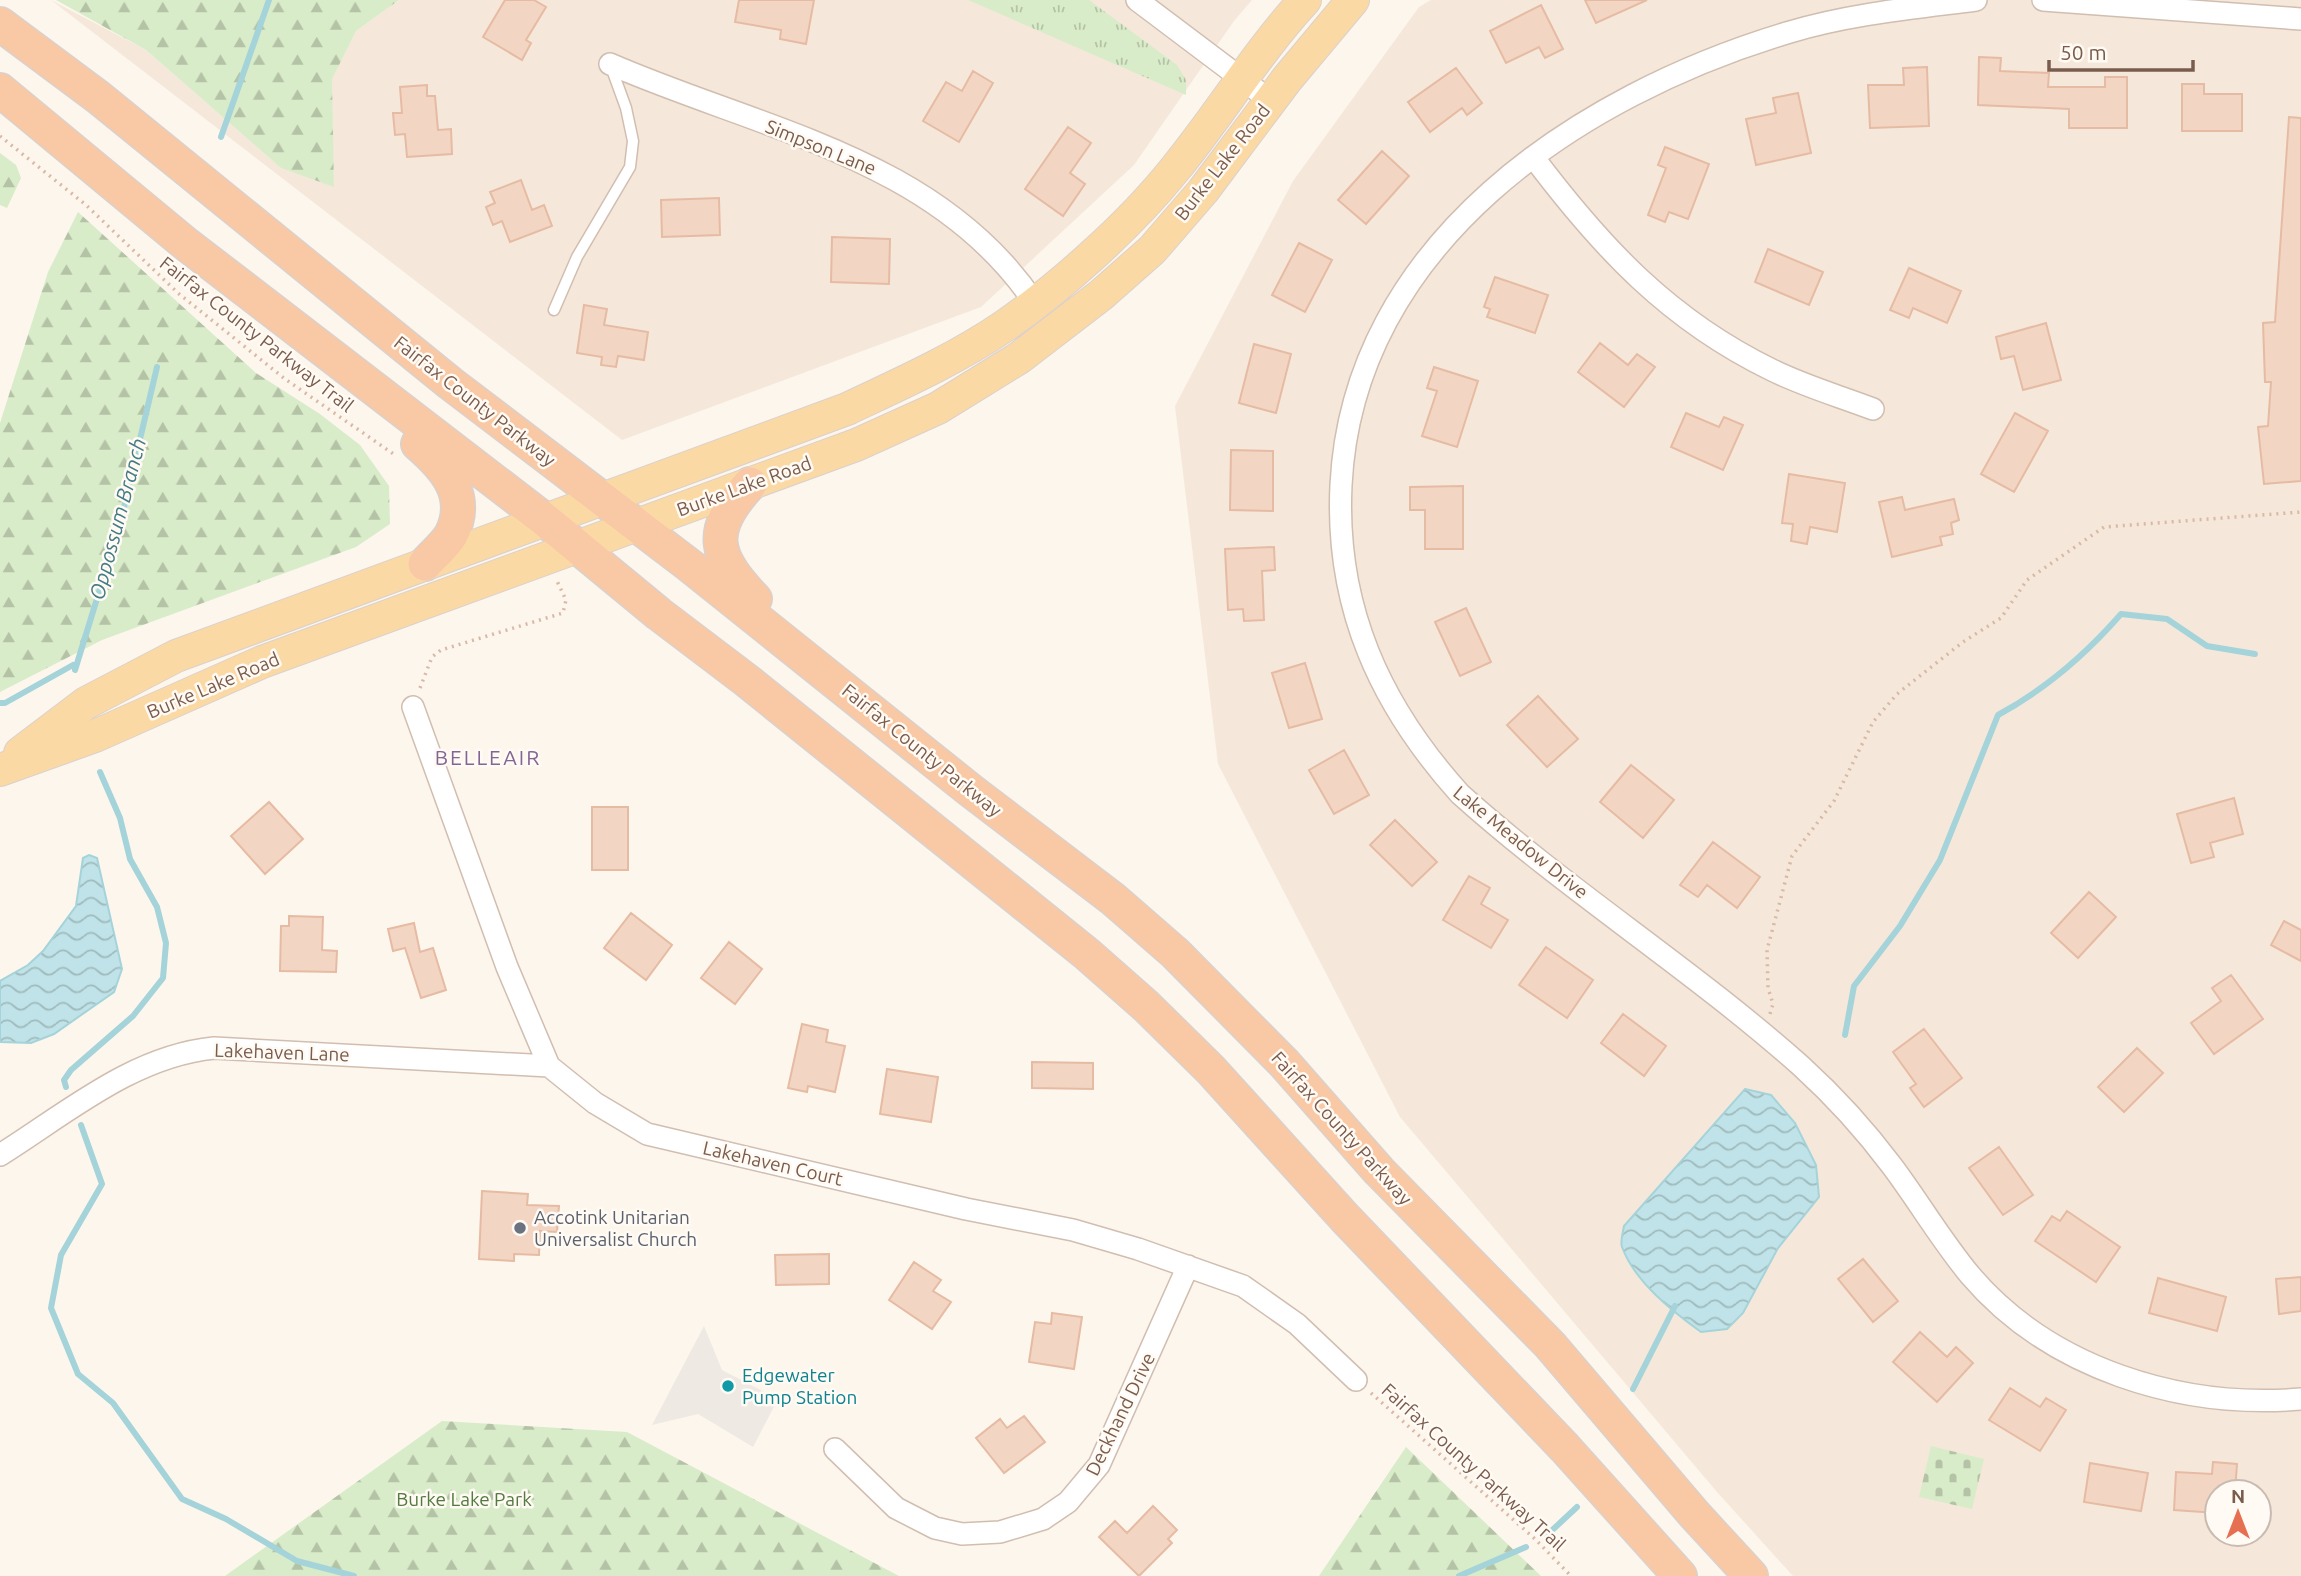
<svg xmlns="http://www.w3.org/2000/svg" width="2301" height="1576" viewBox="0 0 2301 1576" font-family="Ubuntu,sans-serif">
<defs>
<pattern id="grass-tufts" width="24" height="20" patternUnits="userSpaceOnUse" patternTransform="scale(1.75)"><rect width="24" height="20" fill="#d8ecc9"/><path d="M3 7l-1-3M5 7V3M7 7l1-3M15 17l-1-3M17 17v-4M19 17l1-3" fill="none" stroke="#b4c2a5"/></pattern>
<pattern id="forest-firs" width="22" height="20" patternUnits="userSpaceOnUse" patternTransform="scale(1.75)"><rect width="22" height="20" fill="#d8ecc9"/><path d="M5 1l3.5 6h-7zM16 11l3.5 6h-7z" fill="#b4c2a5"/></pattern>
<pattern id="cemetery-stones" width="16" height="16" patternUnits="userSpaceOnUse" patternTransform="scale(1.75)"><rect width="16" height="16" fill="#d8ecc9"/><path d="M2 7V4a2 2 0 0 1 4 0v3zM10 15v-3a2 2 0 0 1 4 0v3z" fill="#b4c2a5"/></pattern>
<pattern id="water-waves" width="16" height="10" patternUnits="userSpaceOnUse" patternTransform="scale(1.75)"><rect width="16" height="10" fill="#bfe3e8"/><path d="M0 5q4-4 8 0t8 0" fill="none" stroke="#a0bbbe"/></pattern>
</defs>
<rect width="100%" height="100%" fill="#fdf6ec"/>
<path fill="#f5e8da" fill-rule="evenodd" d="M51 0 146 50 281 168 334 186 331 79 356 31 399 0H1252L1234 21 1134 165 981 307 622 440Z
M1431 0H2301V1576H1793L1717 1492 1400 1117 1218 764 1175 406 1293 181 1419 7ZM2217 1492H2259V1534H2217Z"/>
<path fill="#efe9e4" d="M704 1326 722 1370 778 1399 753 1447 698 1414 652 1425Z"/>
<path fill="url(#grass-tufts)" d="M968 0H1089L1177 65 1186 80V95Z"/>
<path fill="url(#forest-firs)" d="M56 0H399L356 31 332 79 334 187 281 168 146 50Z
M0 153 16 165 21 178 7 208 0 205Z
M78 212 256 373 320 414 360 445 389 486 390 524 356 547 102 640 0 692V423L48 272Z
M442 1421 627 1432 899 1576H225Z
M1406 1447 1541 1576H1319Z"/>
<path fill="url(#cemetery-stones)" d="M1931 1446 1984 1459 1972 1509 1919 1497Z"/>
<path fill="url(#water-waves)" stroke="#a5d3da" stroke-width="2" d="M89 855 97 858 122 969 114 992 54 1034 31 1043 0 1042V981L28 965 43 951 76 906 83 858Z
M1745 1089 1771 1095 1795 1123 1816 1165 1819 1197 1778 1248 1743 1313 1727 1329 1701 1332C1672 1311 1635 1282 1622 1247 1620 1241 1623 1232 1624 1226Z"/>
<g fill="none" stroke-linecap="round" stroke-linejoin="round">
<path stroke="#a5d3da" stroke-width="6" d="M221 137 269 0
M75 670 120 524 157 367
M0 703H5L73 665
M1845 1035 1854 986 1900 926 1940 860 1998 715C2044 690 2087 653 2121 614L2167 619 2207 646 2255 654
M66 1087 64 1080 71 1070 133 1016 163 978 166 943 157 907 130 859 120 818 100 772
M81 1125 102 1184 61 1255 51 1308 78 1374 113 1403 182 1499 226 1519 297 1561 354 1576
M1633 1389 1675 1306
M1547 1535 1577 1507
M1459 1576 1526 1547"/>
</g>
<path fill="#f3d5c3" stroke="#e6bba3" stroke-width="2" d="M505 0H534L546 7 526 40 531 43 522 60 483 37Z
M739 0H814L806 44 780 39 781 30 735 22Z
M1585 0H1647L1596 23Z
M1541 5 1563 49 1545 58 1539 47 1506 63 1490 31Z
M1979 57 2001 58 2000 71 2049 73 2048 87H2105V77H2127V128H2069V109L1978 105Z
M1927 67 1929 126 1870 128 1868 85H1904L1903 68Z
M1456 68 1482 103 1467 115 1462 108 1430 132 1408 102Z
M973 71 993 83 959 142 923 121 946 82 962 91Z
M2182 84H2204V94H2242V131H2182Z
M427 85V96H435L438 130 451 129 452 154 407 157 405 134 395 135 393 113H402L400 87Z
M1798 93 1811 153 1756 165 1746 119 1776 113 1773 98Z
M2289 117 2301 118V481L2264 484 2258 427 2268 426 2271 382H2265L2263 323 2275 322Z
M1068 127 1091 143 1070 173 1085 184 1063 216 1025 189Z
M1665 147 1709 164 1688 219 1669 212 1665 222 1648 215 1666 168 1658 165Z
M1382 151 1409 176 1366 224 1338 200Z
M521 180 532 210 544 205 552 226 510 242 502 221 493 225 486 207 495 203 490 192Z
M719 198 720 235 662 237 661 200Z
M832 237 890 239 889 284 831 282Z
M1299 243 1332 260 1305 312 1272 295Z
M1768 249 1823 272 1809 305 1755 282Z
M1909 268 1961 291 1947 323 1913 308 1909 318 1890 310Z
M1495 277 1548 295 1535 333 1487 317 1490 309 1484 307Z
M584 305 607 309 604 325 648 332 644 360 618 356 616 367 601 365 602 357 577 353Z
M2046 323 2061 380 2023 390 2014 356 2001 359 1996 337Z
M1600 343 1628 365 1637 354 1655 367 1624 407 1578 372Z
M1254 344 1291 354 1276 413 1239 403Z
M1434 367 1478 381 1457 447 1422 436 1437 391 1427 388Z
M1686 413 1719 427 1724 417 1743 425 1723 470 1671 447Z
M2015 413 2048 431 2014 492 1981 474Z
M1231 450 1273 451V511L1230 510Z
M1789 474 1845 483 1837 532 1810 527 1807 544 1791 541 1793 524 1782 523Z
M1463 486V549H1425V510H1410V487Z
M1902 497 1905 510 1954 499 1959 520 1951 523 1953 534 1940 537 1942 545 1892 557 1879 502Z
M1274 547 1275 570 1262 571 1264 620 1244 621 1243 609 1228 610 1225 549Z
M1466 608 1491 662 1460 676 1435 622Z
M1305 663 1322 719 1289 728 1272 673Z
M1538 696 1578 739 1547 767 1507 725Z
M1344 750 1369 795 1334 814 1309 770Z
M1631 765 1674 800 1643 838 1600 802Z
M2234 798 2243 834 2210 843 2214 857 2191 863 2177 814Z
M269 802 303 839 265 874 231 836Z
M592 807H628V870H592Z
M1395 820 1437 862 1412 886 1370 845Z
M1713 842 1760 877 1737 908 1707 885 1698 897 1680 885Z
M1469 876 1490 888 1481 904 1508 920 1491 948 1443 920Z
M2089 892 2116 917 2078 958 2051 933Z
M631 913 672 945 646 980 604 948Z
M289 916 323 917 322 950 337 951 336 972 280 971 281 926H289Z
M2284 921 2301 930V961L2271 945Z
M414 923 420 952 433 948 446 990 421 998 405 948 393 951 388 929Z
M729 942 762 969 735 1004 701 978Z
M1546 947 1593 980 1567 1018 1519 985Z
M2231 975 2263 1019 2214 1054 2191 1023 2221 1001 2212 988Z
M1623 1014 1666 1046 1644 1076 1601 1043Z
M802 1024 828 1030 826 1042 845 1046 835 1092 808 1086 807 1092 788 1088Z
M1924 1029 1962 1078 1924 1107 1910 1088 1916 1084 1893 1052Z
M2137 1048 2163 1073 2124 1112 2098 1087Z
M1032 1062 1093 1063V1089L1032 1088Z
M887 1069 938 1077 931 1122 880 1114Z
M1999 1147 2033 1195 2003 1215 1969 1168Z
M482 1191 528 1194 527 1205 559 1206 557 1232 540 1231 539 1255 514 1254V1261L479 1259Z
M2067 1211 2120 1247 2096 1282 2035 1241 2052 1216 2060 1221Z
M829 1254V1284L776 1285 775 1255Z
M1863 1259 1898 1301 1873 1322 1838 1279Z
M914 1262 941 1280 933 1291 951 1302 932 1329 889 1300Z
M2301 1277V1311L2279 1314 2276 1279Z
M2158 1278 2226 1297 2217 1331 2149 1313Z
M1052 1313 1082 1317 1074 1369 1029 1362 1035 1322 1051 1324Z
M1920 1332 1947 1357 1956 1347 1973 1363 1937 1402 1893 1362Z
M2010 1388 2040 1407 2046 1398 2066 1410 2040 1451 1989 1420Z
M1024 1416 1045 1442 1004 1473 976 1438 1000 1419 1007 1428Z
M2213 1462 2237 1464 2235 1492H2217V1513L2174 1510 2176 1472 2212 1474Z
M2090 1463 2148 1473 2141 1511 2084 1502Z
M1153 1506 1177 1530 1168 1539 1172 1543 1139 1576 1099 1537 1115 1521 1127 1533Z"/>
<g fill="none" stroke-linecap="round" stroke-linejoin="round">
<defs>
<path id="service" d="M554 310 577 257 630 167 633 141 626 108 610 64"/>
<path id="minor" d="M1137 0 1271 101
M1976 0C1914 8 1850 14 1790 32 1578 95 1353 244 1341 485 1335 607 1380 705 1460 794 1568 891 1692 969 1801 1066 1834 1096 1865 1130 1892 1166 1919 1202 1941 1240 1970 1275 2050 1369 2181 1409 2301 1399
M2043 0 2301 19
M610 64C759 129 937 158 1034 302
M1534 158C1602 248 1669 320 1772 370 1804 386 1839 396 1873 409
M413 707 507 967 549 1066 595 1103 647 1134 966 1209 1073 1230 1138 1249 1243 1286 1297 1324 1356 1380
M0 1155C67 1113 133 1056 214 1048L549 1066
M835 1449 896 1508 935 1528 962 1534 1000 1532 1043 1519 1068 1502 1099 1465 1188 1266"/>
<path id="primary" d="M20 753 86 703 176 656 847 409C900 384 954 360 1003 327 1061 287 1131 224 1175 169 1220 114 1257 52 1305 0
M0 770 95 736 262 662 856 445 938 408 1019 358 1101 295 1152 250 1203 191 1287 79 1353 0"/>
<path id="trunk" d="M0 24 98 97 450 383 689 565 970 790 1113 899 1175 953 1284 1063 1379 1171 1550 1345 1694 1514 1751 1576
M0 90 186 244 545 520 659 614 746 680 1087 954 1146 1006 1211 1070 1345 1218 1565 1448 1680 1576
M418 444C445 467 471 496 451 535 445 545 433 555 425 564
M750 484C707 530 713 556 755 599"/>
</defs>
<use href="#service" stroke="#d1beb0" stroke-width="13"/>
<use href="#minor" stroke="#d1beb0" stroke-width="24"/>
<use href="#primary" stroke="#dad1cd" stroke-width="34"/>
<use href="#trunk" stroke="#dad1cd" stroke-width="36"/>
<path stroke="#d9b8a5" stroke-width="3.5" stroke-dasharray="2 5" stroke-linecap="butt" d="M0 136 86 205 178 293 285 379 395 455
M420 688 432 657 441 650 563 613 566 600 556 579
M1770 1014 1773 1004 1768 988 1767 950 1792 856 1834 801 1873 722 1897 694 1963 642 2001 618 2027 580 2104 527 2301 512
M1371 1393 1535 1539 1571 1576"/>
<use href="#service" stroke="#fff" stroke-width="10"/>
<use href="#minor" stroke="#fff" stroke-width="21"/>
<use href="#primary" stroke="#fbd9a5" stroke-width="32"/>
<use href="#trunk" stroke="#f9c8a4" stroke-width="33"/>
</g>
<circle fill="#6b7280" stroke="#fffaf3" stroke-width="2.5" cx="520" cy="1228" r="7"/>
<circle fill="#0f9aa8" stroke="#fffaf3" stroke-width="2.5" cx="728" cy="1386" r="7"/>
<g text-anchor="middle" stroke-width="5" stroke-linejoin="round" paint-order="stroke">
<g font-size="19" fill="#7a5c4d" stroke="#fffaf3">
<text transform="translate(821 147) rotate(22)" y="7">Simpson Lane</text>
<text transform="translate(1222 162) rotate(-52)" y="7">Burke Lake Road</text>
<text transform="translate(257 334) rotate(38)" y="7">Fairfax County Parkway Trail</text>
<text transform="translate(475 401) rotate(38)" y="7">Fairfax County Parkway</text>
<text transform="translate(744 486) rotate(-20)" y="7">Burke Lake Road</text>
<text transform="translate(213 685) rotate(-23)" y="7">Burke Lake Road</text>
<text transform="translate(922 750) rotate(39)" y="7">Fairfax County Parkway</text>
<text transform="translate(1521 842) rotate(39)" y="7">Lake Meadow Drive</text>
<text transform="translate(282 1052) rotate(2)" y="7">Lakehaven Lane</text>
<text transform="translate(1342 1128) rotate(48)" y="7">Fairfax County Parkway</text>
<text transform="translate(773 1163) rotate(13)" y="7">Lakehaven Court</text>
<text transform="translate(1120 1414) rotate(-64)" y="7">Deckhand Drive</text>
<text transform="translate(1474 1467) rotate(42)" y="7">Fairfax County Parkway Trail</text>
</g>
<g font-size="19" fill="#5b616d" stroke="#fffaf3" text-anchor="start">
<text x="534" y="1224">Accotink Unitarian<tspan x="534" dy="22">Universalist Church</tspan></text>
</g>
<g font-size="19" fill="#0d838f" stroke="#fffaf3" text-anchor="start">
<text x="742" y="1382">Edgewater<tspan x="742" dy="22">Pump Station</tspan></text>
</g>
<g font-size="19" fill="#537a41" stroke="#fffaf3">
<text x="464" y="1506">Burke Lake Park</text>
</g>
<g font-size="21" font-style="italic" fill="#437c86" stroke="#fffaf3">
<text transform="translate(118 519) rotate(-75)" y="7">Oppossum Branch</text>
</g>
<g font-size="21" letter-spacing="2" fill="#846695" stroke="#fffaf3">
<text x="488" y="765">BELLEAIR</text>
</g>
</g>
<g transform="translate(2238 1513)"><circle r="33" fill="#fffaf3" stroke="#cabbb1" stroke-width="2"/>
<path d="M0-5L12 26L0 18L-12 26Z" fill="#e76f51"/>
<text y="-10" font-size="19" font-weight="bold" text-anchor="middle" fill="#7a5c4d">N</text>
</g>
<path d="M2049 60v10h144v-10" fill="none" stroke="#7a5c4d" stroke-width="3.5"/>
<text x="2060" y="60" font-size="21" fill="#7a5c4d" stroke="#fffaf3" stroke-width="5" paint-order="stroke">50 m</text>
</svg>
